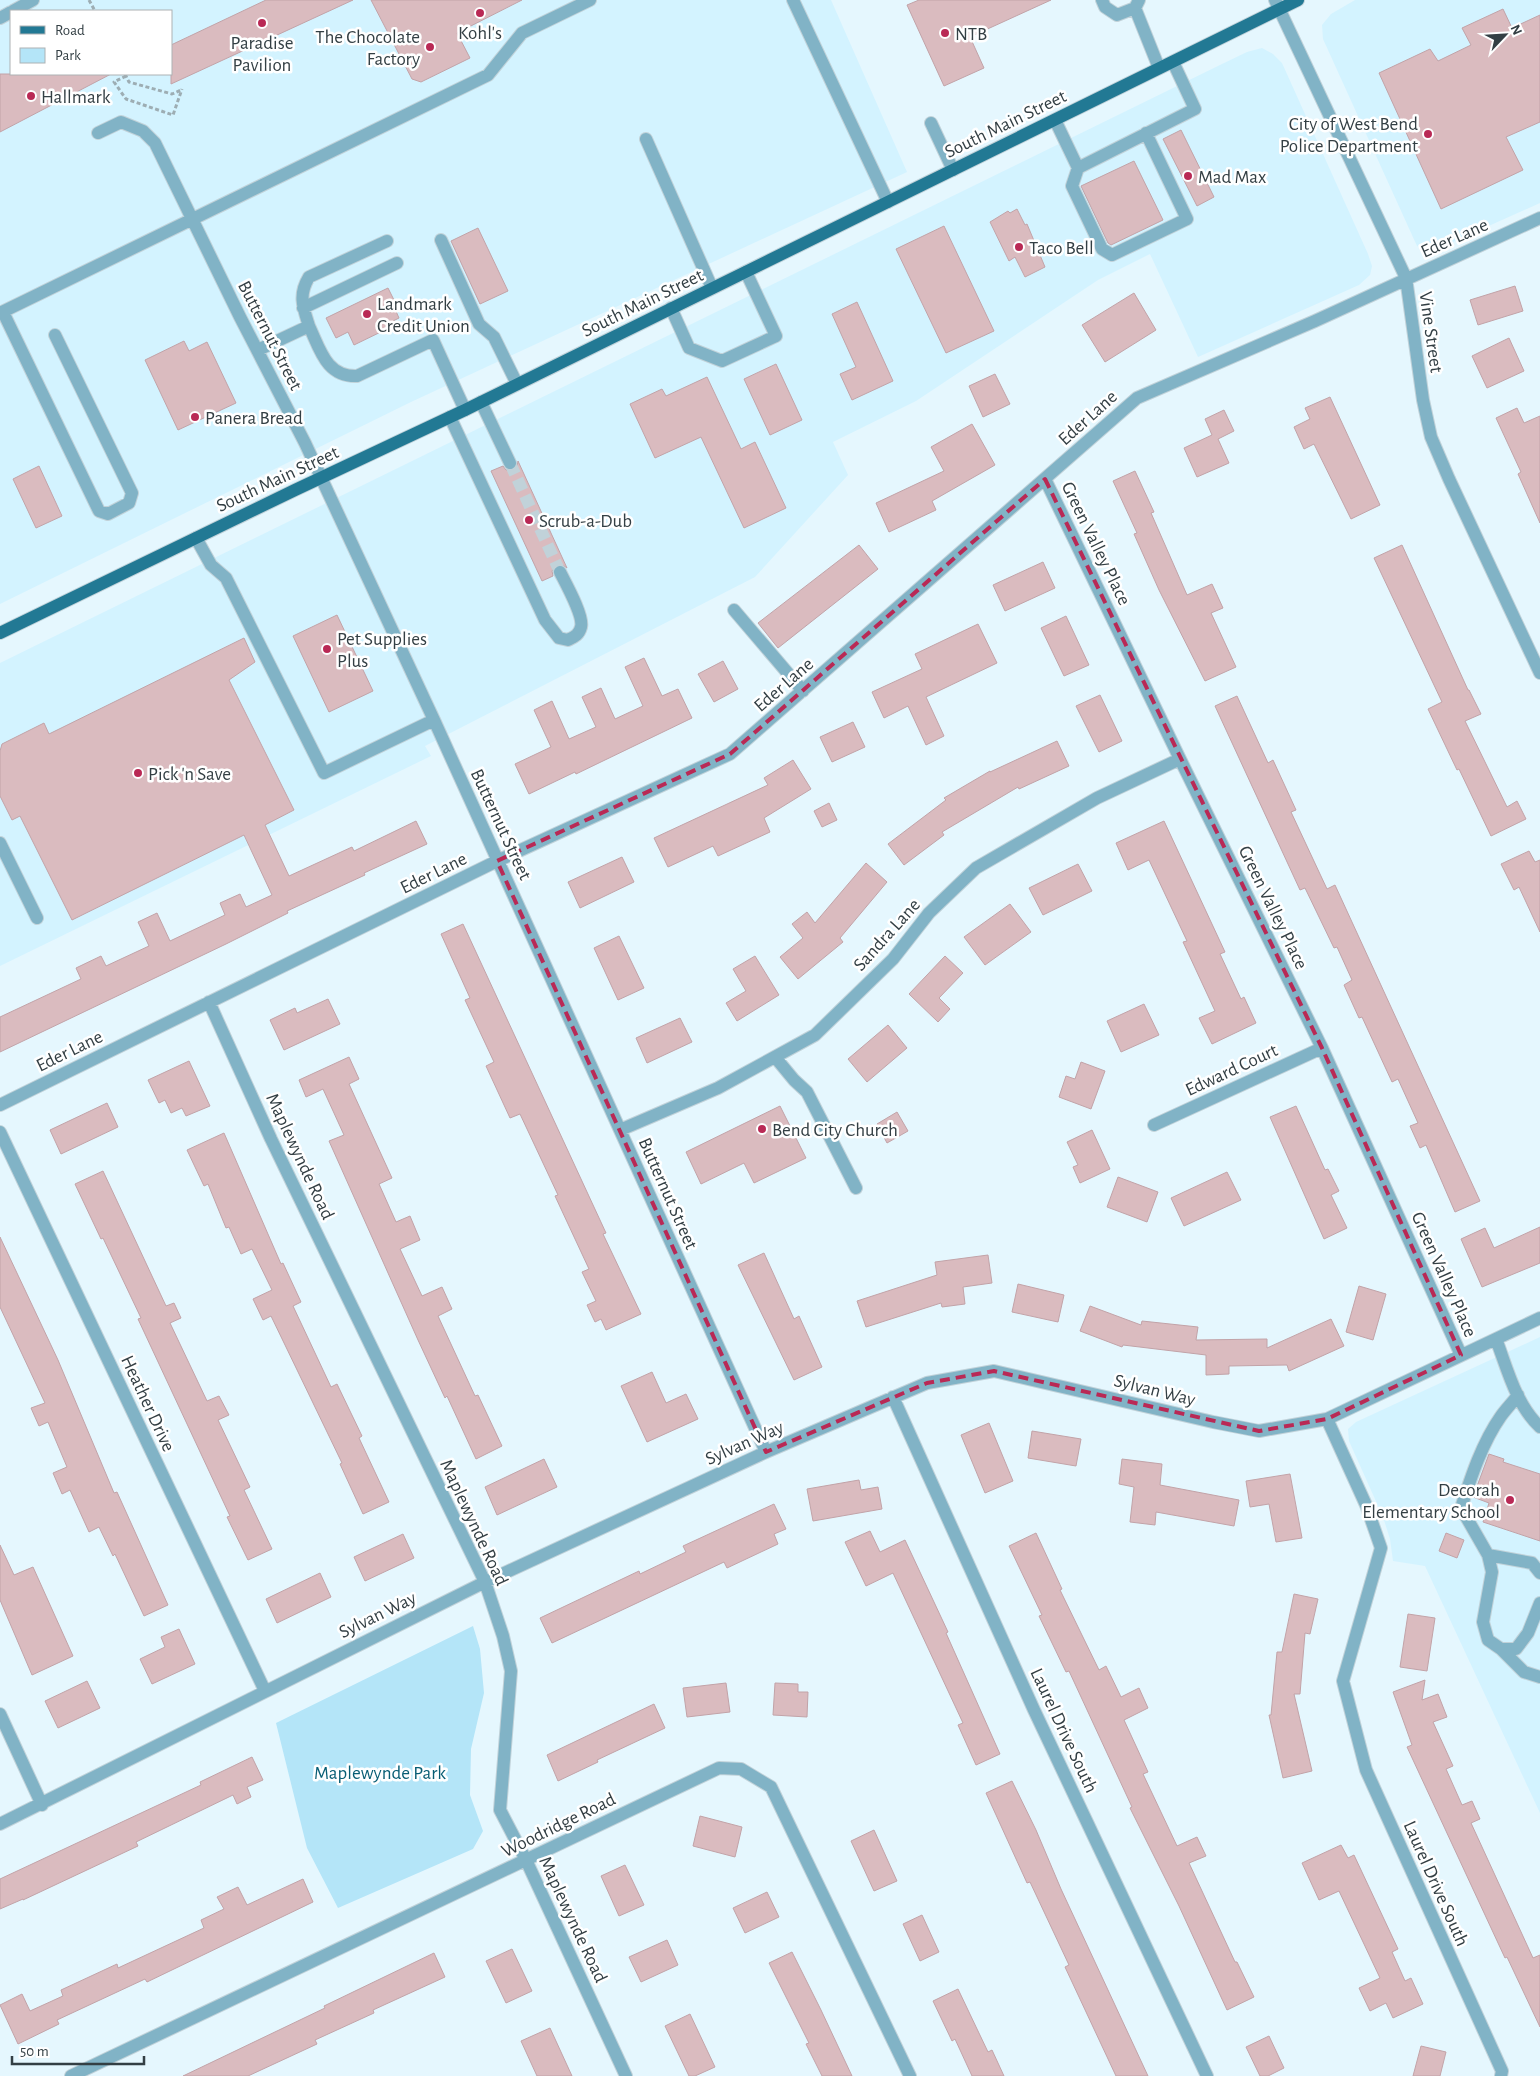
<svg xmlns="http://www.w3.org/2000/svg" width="1540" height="2076" viewBox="0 0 1540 2076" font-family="'Alegreya Sans',sans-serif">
<rect width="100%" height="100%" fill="#e5f7fe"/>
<path fill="#d3f3ff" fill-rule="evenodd" d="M0 0H831L907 172 411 402 0 604ZM11 11H171V74H11Z
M1355 0H1540V203L1435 250 1427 252 1417 246 1323 39 1322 25 1331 14Z
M1262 48 1273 54 1282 63 1368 254 1372 266 1370 275 1359 285 1198 357 1150 254 1098 280 916 401 833 442 848 475 755 577 425 746 431 756 0 966V663L1222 64 1247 52Z
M1540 1337V1813L1425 1566 1393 1561 1390 1539 1383 1517 1349 1441 1348 1429 1356 1422Z"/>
<path fill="#b4e5f8" d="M473 1626 480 1649 484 1693 471 1749 470 1795 483 1831 473 1849 338 1908 307 1848 276 1723Z"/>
<path fill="#dabbbf" stroke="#c2a3a8" d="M266 0H353L171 84V45Z
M371 0H522L457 33 470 58 421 82 412 79Z
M919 0H1051L970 37 984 68 944 86 907 5Z
M1503 9 1512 28 1540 15V122L1506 137 1523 170 1441 209 1379 73 1430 49 1438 61 1471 45 1462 28Z
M0 74H111L0 132Z
M1181 130 1214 197 1197 206 1163 139Z
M1134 161 1163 220 1111 245 1108 243 1081 186Z
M1017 209 1025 225 1027 224 1045 267 1025 277 1015 257 1009 261 990 222 1008 211 1010 213Z
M944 226 994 331 946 353 896 249Z
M478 228 508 291 480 304 451 241Z
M1515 286 1523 311 1478 325 1470 300Z
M388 288 398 308 395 309 399 318 389 323 391 327 354 345 348 332 336 338 326 318Z
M1134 293 1156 330 1105 362 1082 325Z
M857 302 893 381 852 400 840 374 856 367 832 314Z
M1509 338 1524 371 1487 388 1472 356Z
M184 341 189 351 207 342 236 403 178 430 145 360Z
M776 364 802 420 770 435 744 379Z
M995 374 1010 404 983 417 969 386Z
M707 377 741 449 755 442 786 508 744 528 701 437 655 458 630 404 662 389 666 396Z
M1330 397 1380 505 1351 519 1314 444 1304 449 1294 427 1310 419 1305 408Z
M1517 408 1524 423 1540 416V523L1518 474 1521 472 1496 418Z
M1224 410 1234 431 1218 439 1229 463 1197 477 1184 448 1212 435 1205 419Z
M972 424 995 465 932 501 936 510 889 532 876 503 944 471 931 447Z
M518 461 567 568 561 564 556 565 552 571 553 576 542 581 491 471 503 466 506 470H513L517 467Z
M39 466 62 516 36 528 13 479Z
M1135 471 1154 512 1151 513 1187 595 1212 584 1223 608 1211 613 1236 667 1205 681 1159 590 1134 534 1137 533 1113 481Z
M859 545 878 569 778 648 758 623Z
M1402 545 1468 690H1469L1481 714 1465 721 1507 807 1517 801 1526 819 1491 836 1459 769 1457 770 1428 709 1442 702 1374 558Z
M1043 562 1055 588 1005 611 993 585Z
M337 615 373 691 329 712 293 636Z
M1066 616 1089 665 1064 676 1041 628Z
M978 624 997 663 926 697 944 736 926 745 908 706 884 718 872 692 922 669 915 654Z
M244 638 255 662 229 680 294 810 265 825 289 876 352 847 354 851 416 821 427 844 364 873 365 875 287 911 288 913 226 944 0 1052V1017L81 979 76 968 101 956 106 966 149 946 138 922 157 913 170 941 225 915 220 903 240 894 246 907 272 895 244 835 72 920 20 816 12 820 0 796V751L2 744 44 723 49 734Z
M644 658 662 696 678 689 692 718 576 774 575 772 529 794 515 764 551 747 534 710 552 701 569 739 596 727 582 697 601 688 615 719 643 706 625 667Z
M723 661 738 689 714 702 698 674Z
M1100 695 1122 741 1099 752 1076 706Z
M1237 696 1268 763 1273 760 1296 810 1291 812 1327 889 1335 885 1480 1201 1455 1212 1426 1145 1420 1148 1410 1126 1418 1123 1398 1079 1392 1082 1362 1017 1359 1018 1344 985 1352 980 1337 947 1334 948 1305 888 1300 890 1215 706Z
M853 722 865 747 832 762 820 737Z
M1057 741 1069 766 1019 789 1018 787 942 832 944 835 904 865 888 844 946 800 944 798 990 771V772Z
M793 760 811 789 764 818 770 832 718 856 713 846 668 867 654 838 768 785 764 778Z
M829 803 837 820 822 827 814 811Z
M1164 821 1225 952 1220 954 1241 999 1244 997 1256 1023 1212 1044 1199 1018 1215 1011 1183 942 1187 941 1149 860 1128 870 1116 843Z
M1529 851 1535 862 1540 860V932L1519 887 1514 890 1501 864Z
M622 857 634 882 580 908 568 882Z
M866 863 887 882 840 938 843 942 798 979 780 957 803 938 792 924 807 912 815 923Z
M1078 864 1092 891 1043 915 1029 888Z
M1010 904 1031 932 985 965 964 937Z
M463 924 606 1233 603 1234 641 1314 606 1330 601 1319 595 1322 587 1305 596 1301 582 1272 589 1269 555 1196 558 1195 520 1114 510 1118 486 1066 494 1062 465 1000 470 998 441 934Z
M619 936 644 988 618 1000 594 948Z
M755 956 779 995 737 1021 726 1003 746 991 733 969Z
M945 956 963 973 939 998 950 1009 938 1022 909 994Z
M328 999 340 1024 284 1050 270 1020 295 1008 297 1013Z
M1144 1004 1159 1035 1121 1052 1107 1021Z
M680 1018 692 1042 647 1063 636 1038Z
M888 1025 907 1048 867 1082 848 1059Z
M349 1057 359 1079 349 1084 392 1178 379 1184 396 1222 410 1216 420 1240 400 1249 422 1296 442 1287 452 1309 438 1316 475 1396 478 1395 502 1446 476 1459 447 1396 445 1398 418 1340 329 1141 344 1135 323 1089 306 1097 299 1080Z
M189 1061 210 1106 186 1116 182 1108 171 1113 165 1100 159 1103 148 1080Z
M1081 1062 1105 1071 1091 1109 1059 1097 1066 1076 1075 1079Z
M107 1103 118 1127 61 1154 50 1130Z
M780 1106 806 1158 754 1183 744 1163 701 1184 686 1152Z
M1296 1106 1325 1170 1328 1169 1339 1191 1331 1195 1347 1228 1324 1239 1270 1117Z
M897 1112 908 1131 887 1143 877 1124Z
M1092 1130 1110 1169 1080 1183 1073 1167 1078 1165 1067 1142Z
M224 1133 281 1264 283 1263 301 1302 293 1306 331 1387 337 1384 362 1436 359 1438 389 1502 363 1514 340 1464 342 1463 271 1316 263 1320 253 1299 272 1290 252 1249 241 1254 229 1227 226 1228 208 1184 204 1186 187 1150Z
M103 1171 166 1306 174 1303 181 1318 170 1323 207 1401 219 1396 229 1415 218 1420 250 1487 244 1490 272 1549 248 1560 227 1517 230 1516 138 1319 141 1318 103 1238 101 1239 75 1184Z
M1227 1172 1241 1200 1184 1226 1171 1198Z
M1118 1177 1158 1192 1147 1222 1107 1207Z
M1540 1227V1263L1482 1287 1461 1239 1485 1228 1494 1248Z
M0 1237 58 1360 114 1493 117 1492 168 1605 144 1616 115 1554 113 1556 99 1527 89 1532 70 1490 62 1494 53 1473 67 1467 48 1422 39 1426 31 1408 45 1403 0 1307Z
M764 1253 794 1319 799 1316 822 1367 794 1380 738 1265Z
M988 1255 992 1283 963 1287 965 1304 942 1307 941 1303 866 1327 857 1301 937 1275 935 1262Z
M1018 1284 1064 1295 1058 1322 1012 1312Z
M1359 1286 1386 1294 1373 1340 1346 1332Z
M1090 1306 1141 1325 1142 1321 1198 1327 1196 1340 1267 1339V1348L1331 1319 1344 1346 1289 1371 1287 1365 1229 1366V1374L1206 1375V1355L1123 1345 1122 1347 1080 1331Z
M652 1372 666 1403 686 1394 698 1419 647 1442 621 1386Z
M989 1423 1013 1481 985 1493 961 1435Z
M1032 1431 1081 1439 1076 1466 1028 1458Z
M1489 1454 1504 1459 1503 1462 1540 1474V1541L1483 1522 1489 1503 1473 1497Z
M544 1459 557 1487 497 1515 485 1487Z
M1122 1459 1162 1464 1160 1485 1239 1500 1234 1526 1156 1512 1155 1525 1130 1522 1134 1487 1119 1484Z
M1290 1474 1302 1538 1276 1542 1269 1504 1250 1507 1246 1481Z
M859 1480 861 1490 878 1487 882 1509 813 1521 807 1489Z
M774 1504 786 1529 774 1534 778 1544 727 1568 724 1562 552 1643 540 1618 639 1571 640 1574 686 1552 683 1546Z
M870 1531 880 1552 905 1540 948 1632 946 1633 1000 1754 976 1765 958 1725 963 1723 893 1573 866 1586 845 1542Z
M1036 1533 1062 1589 1060 1590 1099 1670 1106 1666 1121 1697 1139 1688 1148 1708 1124 1720 1148 1772 1143 1774 1177 1846 1197 1837 1206 1856 1189 1863 1235 1962H1237L1254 1997 1227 2010 1179 1906 1130 1808 1132 1807 1069 1671 1066 1672 1039 1616 1042 1615 1009 1546Z
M1446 1533 1464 1540 1457 1558 1439 1551Z
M403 1534 414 1558 365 1581 354 1557Z
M0 1545 14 1575 33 1567 73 1656 32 1675 0 1600Z
M320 1573 331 1597 277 1623 266 1599Z
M1294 1594 1318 1599 1310 1634 1305 1633 1300 1694H1294L1312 1771 1283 1778 1269 1715H1271L1277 1652H1282Z
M1408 1614 1435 1618 1427 1671 1400 1667Z
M179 1629 195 1664 152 1684 140 1659 165 1647 161 1637Z
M1425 1680 1422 1700 1438 1694 1447 1717 1433 1722 1453 1766 1446 1769 1462 1805 1472 1801 1480 1819 1471 1823 1533 1958 1540 1955V2027L1507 1957 1505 1958 1407 1747 1412 1745 1393 1692Z
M87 1681 100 1708 58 1728 45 1701Z
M726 1683 730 1712 687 1717 683 1688Z
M775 1683 798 1684V1692H808L807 1717 773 1715Z
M654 1704 665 1728 597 1760 598 1762 558 1781 547 1755Z
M252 1757 263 1780 247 1787 251 1797 237 1804 233 1795 136 1842 138 1846 23 1900V1899L0 1909V1879L201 1785 200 1782Z
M1012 1781 1036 1830 1061 1889 1148 2076H1116L1065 1967 1069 1965 1030 1882 1027 1883 986 1793Z
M700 1816 742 1827 735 1857 693 1846Z
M874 1830 897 1881 874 1891 851 1841Z
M1341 1845 1348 1858 1354 1855 1398 1949 1392 1952 1405 1981 1411 1978 1423 2004 1393 2018 1386 2003 1370 2011 1359 1988 1380 1978 1339 1891 1319 1900 1302 1863Z
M625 1865 644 1905 619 1916 601 1876Z
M303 1879 313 1902 147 1982 145 1979 57 2020 59 2024 18 2044 0 2005 22 1994 30 2011 63 1996 61 1990 117 1964 118 1968 204 1928 201 1920 224 1909 217 1897 238 1887 247 1905Z
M767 1892 779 1917 745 1933 733 1908Z
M922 1915 939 1952 920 1961 903 1924Z
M667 1940 678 1965 641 1982 629 1957Z
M512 1949 532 1991 506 2003 486 1961Z
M792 1952 821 2010 852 2076H822L806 2044 809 2043 769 1963Z
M434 1953 445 1977 373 2010 374 2013 315 2040 317 2044 248 2076H183L325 2008 324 2006Z
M958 1989 988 2052 992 2050 1004 2076H972L955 2039 952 2041 933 2001Z
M690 2014 715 2067 695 2076H689L665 2026Z
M550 2028 572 2076H537L521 2041Z
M1269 2036 1284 2068 1268 2076H1260L1246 2047Z
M1421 2046 1446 2052 1440 2076H1413Z"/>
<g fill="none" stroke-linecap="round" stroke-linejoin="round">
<path stroke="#c1d2d9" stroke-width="12" stroke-dasharray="12 6" stroke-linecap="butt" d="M510 463 560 572"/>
<defs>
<path id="minor" d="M793 0 888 202
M1102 0 1105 7 1117 15 1135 8
M1139 0 1135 8 1159 68
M1275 0 1406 278 1423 400 1431 437 1449 479 1540 673
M13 11 33 0
M0 18 11 12
M1055 120 1078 168 1195 109 1173 62
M931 123 953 170
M98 133 121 122 143 131 155 143 240 317 305 443 434 720 766 1452
M646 139 712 288
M1078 168 1072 186 1102 249 1112 255 1187 219 1146 133
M441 240 479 324 494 337 517 384
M303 308 397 263
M671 308 689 348 722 361 776 336 746 272
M3 312 99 511 108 514 129 503 132 493 55 335
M0 313 488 75 522 33 590 0
M309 326C303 307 298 295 309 277L387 241
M258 350 309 326C320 349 326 377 357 376L433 340 465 410
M481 402 510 463
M450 417 545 620 559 638 568 640C574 637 579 635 581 627 584 616 566 584 560 572
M1045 479 1180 759 1322 1048 1461 1355
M196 538 211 565 226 578 324 773 434 720
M734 610 803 691
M0 843 37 918
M209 1002 271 1139 485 1582 503 1636 511 1671 500 1810 526 1860 626 2076
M775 1057 794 1080 807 1092 856 1188
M0 1105 497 861 730 754 1137 398 1315 321 1540 218
M1154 1125 1322 1048
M620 1130 718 1088 815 1035 893 959 929 913 976 868 1097 798 1180 759
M0 1132 265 1691
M1496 1339C1507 1368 1516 1405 1540 1427
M1518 1395C1513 1402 1506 1409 1501 1416 1482 1443 1471 1477 1461 1508L1488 1555 1492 1572 1483 1622 1488 1640 1501 1649H1516L1528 1633 1540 1603
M893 1397 1034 1710 1207 2076
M1327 1419 1366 1505 1381 1548 1343 1681 1366 1770 1502 2071 1501 2076
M1488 1555 1532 1563 1540 1573
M1501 1649 1524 1672 1540 1677
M0 1714 42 1805
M0 1824 485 1582 766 1452 927 1383 994 1371 1213 1422 1259 1431 1327 1419 1540 1318
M71 2076 719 1768 741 1769 771 1787 910 2076"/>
<path id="major" d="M0 633 295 490 465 410 1298 0"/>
</defs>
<use href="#minor" stroke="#c1d2d9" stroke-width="14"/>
<use href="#major" stroke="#c1d2d9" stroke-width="14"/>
<path stroke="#9dadb3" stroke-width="3" stroke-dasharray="4 2.5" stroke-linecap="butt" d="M89 0 95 11
M125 74 129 82 172 94 181 90
M126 76 114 82 126 99 173 115 182 89"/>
<use href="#minor" stroke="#81b3c6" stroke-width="12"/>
<use href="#major" stroke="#227994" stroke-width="12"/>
</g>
<path fill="none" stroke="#b92955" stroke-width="4" stroke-dasharray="10 6" stroke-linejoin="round" d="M1045 479 1322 1048 1461 1355 1327 1419 1259 1431 994 1371 927 1383 766 1452 497 861 730 754Z"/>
<g fill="#b92955" stroke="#fff" stroke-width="2">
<circle cx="480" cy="13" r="5"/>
<circle cx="262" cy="23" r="5"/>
<circle cx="945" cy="33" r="5"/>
<circle cx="430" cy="47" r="5"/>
<circle cx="31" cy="96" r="5"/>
<circle cx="1428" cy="134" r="5"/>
<circle cx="1188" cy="176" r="5"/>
<circle cx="1019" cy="247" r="5"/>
<circle cx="367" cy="314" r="5"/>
<circle cx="195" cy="417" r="5"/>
<circle cx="529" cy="520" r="5"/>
<circle cx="327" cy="649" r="5"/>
<circle cx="138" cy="773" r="5"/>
<circle cx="762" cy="1129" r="5"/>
<circle cx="1510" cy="1500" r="5"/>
</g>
<g text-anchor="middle" stroke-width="5" stroke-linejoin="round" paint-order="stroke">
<g font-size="19" fill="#333f44" stroke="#fff" text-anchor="start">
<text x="480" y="39" text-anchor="middle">Kohl's</text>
<text x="955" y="40">NTB</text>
<text x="420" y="43" text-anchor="end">The Chocolate<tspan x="420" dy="22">Factory</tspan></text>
<text x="262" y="49" text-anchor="middle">Paradise<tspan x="262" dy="22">Pavilion</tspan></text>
<text x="41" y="103">Hallmark</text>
<text x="1418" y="130" text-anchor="end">City of West Bend<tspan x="1418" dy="22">Police Department</tspan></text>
<text x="1198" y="183">Mad Max</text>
<text x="1029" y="254">Taco Bell</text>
<text x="377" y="310">Landmark<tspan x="377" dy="22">Credit Union</tspan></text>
<text x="205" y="424">Panera Bread</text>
<text x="539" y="527">Scrub-a-Dub</text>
<text x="337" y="645">Pet Supplies<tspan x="337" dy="22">Plus</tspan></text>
<text x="148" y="780">Pick 'n Save</text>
<text x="772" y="1136">Bend City Church</text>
<text x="1500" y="1496" text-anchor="end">Decorah<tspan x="1500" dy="22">Elementary School</tspan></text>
</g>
<g font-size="19" fill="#333f44" stroke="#fff">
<text transform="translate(1005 123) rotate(-26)" y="7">South Main Street</text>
<text transform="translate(1454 237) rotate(-24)" y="7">Eder Lane</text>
<text transform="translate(642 302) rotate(-26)" y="7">South Main Street</text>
<text transform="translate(1432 332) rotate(82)" y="7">Vine Street</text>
<text transform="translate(271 335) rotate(63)" y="7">Butternut Street</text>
<text transform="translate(1087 417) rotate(-42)" y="7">Eder Lane</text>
<text transform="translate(277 478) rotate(-25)" y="7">South Main Street</text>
<text transform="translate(1097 543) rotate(64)" y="7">Green Valley Place</text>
<text transform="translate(783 684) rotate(-41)" y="7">Eder Lane</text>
<text transform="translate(502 824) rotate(65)" y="7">Butternut Street</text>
<text transform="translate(433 872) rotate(-26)" y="7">Eder Lane</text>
<text transform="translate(1274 907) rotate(64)" y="7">Green Valley Place</text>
<text transform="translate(886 934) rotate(-48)" y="7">Sandra Lane</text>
<text transform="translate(69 1050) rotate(-26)" y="7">Eder Lane</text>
<text transform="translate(1231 1069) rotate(-25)" y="7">Edward Court</text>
<text transform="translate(301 1156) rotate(65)" y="7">Maplewynde Road</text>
<text transform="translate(669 1193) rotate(66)" y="7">Butternut Street</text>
<text transform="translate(1445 1274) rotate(66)" y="7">Green Valley Place</text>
<text transform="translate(1155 1389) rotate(14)" y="7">Sylvan Way</text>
<text transform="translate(149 1403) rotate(65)" y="7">Heather Drive</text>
<text transform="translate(744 1442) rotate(-24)" y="7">Sylvan Way</text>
<text transform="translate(475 1522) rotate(65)" y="7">Maplewynde Road</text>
<text transform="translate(377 1614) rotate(-26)" y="7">Sylvan Way</text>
<text transform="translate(1065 1730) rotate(65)" y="7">Laurel Drive South</text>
<text transform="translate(558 1824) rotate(-26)" y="7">Woodridge Road</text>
<text transform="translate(1437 1883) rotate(66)" y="7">Laurel Drive South</text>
<text transform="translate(574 1919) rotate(65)" y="7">Maplewynde Road</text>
</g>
<g font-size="19" fill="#075d74" stroke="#fff">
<text x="380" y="1779">Maplewynde Park</text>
</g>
</g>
<rect x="10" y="10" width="162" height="65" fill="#ffffff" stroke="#adb2b4"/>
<rect x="20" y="26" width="25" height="8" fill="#227994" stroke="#adb2b4"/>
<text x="55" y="35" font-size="15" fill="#333f44">Road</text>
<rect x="20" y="48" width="25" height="15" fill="#b4e5f8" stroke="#adb2b4"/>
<text x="55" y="60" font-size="15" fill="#333f44">Park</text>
<g transform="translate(1505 35) rotate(65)" stroke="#ffffff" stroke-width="4" paint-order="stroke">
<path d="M0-4L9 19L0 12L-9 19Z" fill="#333f44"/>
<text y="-8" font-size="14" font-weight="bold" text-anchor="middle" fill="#333f44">N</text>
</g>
<path d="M12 2056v8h132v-8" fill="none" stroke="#333f44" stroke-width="2.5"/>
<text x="20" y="2056" font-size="15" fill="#333f44" stroke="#ffffff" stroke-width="4" paint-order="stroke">50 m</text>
</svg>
